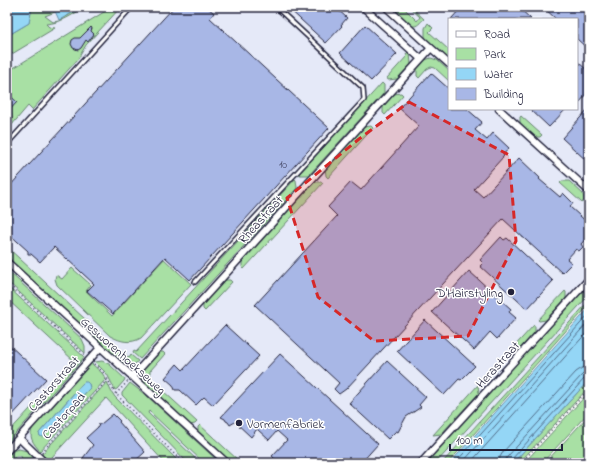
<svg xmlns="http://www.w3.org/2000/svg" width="596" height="470" viewBox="0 0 596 470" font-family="'Indie Flower',sans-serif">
<rect width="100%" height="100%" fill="#fff"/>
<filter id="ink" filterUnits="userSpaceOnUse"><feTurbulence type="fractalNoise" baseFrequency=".025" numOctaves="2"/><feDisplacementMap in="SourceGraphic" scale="8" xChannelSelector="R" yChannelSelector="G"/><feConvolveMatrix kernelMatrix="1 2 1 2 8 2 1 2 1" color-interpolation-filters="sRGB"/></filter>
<g filter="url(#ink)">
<path fill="#e5e9f8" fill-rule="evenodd" d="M7 7H589V301L441 463H7ZM449 19H577V109H449Z"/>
<path fill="#a8e0a4" stroke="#658170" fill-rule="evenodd" d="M32 7H64L55 11 54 10 55 12 45 16 53 22 59 21 82 7H85C72 15 61 23 46 24L49 27 55 28 7 57V36L29 23Z
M112 7H121L86 45 78 59 32 110 28 106 11 126 12 119 10 93 7 90V72Z
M391 7H403L417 21 420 17 409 7H411L424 19C420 22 418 27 412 26Z
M428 23 433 28 429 32 449 50V60L425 38V28Z
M408 52 410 53 411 64 397 79 388 80 387 78 407 56 406 54Z
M431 58 437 60 449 71V81L435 68 431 67 427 69 419 78 417 76V69L425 60Z
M382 83 384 85V93L309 175H300L299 174Z
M401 93 403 95 385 115 383 113V106L394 94Z
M521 116 542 135 540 137H533L520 125V117Z
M371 126 373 128 328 178 326 176 325 168 364 127Z
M295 179 296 180 297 188 140 359 133 353 134 351 136 352Z
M562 181H569L583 194 584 200 582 203 560 183Z
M313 182H321L323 183 244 269 242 267V259Z
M7 247 124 355 125 354 129 358 131 355 138 361C134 366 129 367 123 363L7 257Z
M164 259 191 284 141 338C131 344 121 342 110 336L57 285 55 279 56 275 62 279 72 268 91 285 86 291 112 316Z
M7 270 82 339 85 346V353L7 281Z
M223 280H230L232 282 205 311 203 309V302Z
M589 285V295L436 463H425Z
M7 286 84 357 81 361 7 443V434L74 361 7 299Z
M565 291 566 292V298L546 320 539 321 538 320Z
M589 301V305L448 463H442Z
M534 325 535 326V332L518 351H510Z
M156 352H163L165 354 150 371V379L197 422 195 424 190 425 142 380C137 368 149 361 156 352Z
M102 361 109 364 125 379 124 381 117 389 115 390 107 374 95 362Z
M91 363 102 373 106 379 40 451C33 443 28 437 33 427ZM84 382 89 384 90 388 44 436H40L39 433 40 432Z
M589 380V387L519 463H513Z
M107 382 111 391 115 397 180 463H165L106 398 52 457 57 462H50L42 454Z
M130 383 147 396 220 463H204L149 411 148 413 200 463H188L122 395V393Z
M478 385 479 393 441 434 433 435Z
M589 392V412L542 463H524Z
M589 415V463H545Z
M200 425 238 460 229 461 198 432V427Z
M19 449 27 451 34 457 28 463H20L22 459 21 456H16L10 463H7V455L15 450Z"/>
<path fill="#94d6f6" stroke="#668eab" d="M7 7H32L29 23 7 36Z
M64 7H82L63 18 59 20 55 11Z
M589 308V380L513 463H450Z
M84 382H87L89 384 90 388 44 436 42 437 40 436 39 433 40 432Z"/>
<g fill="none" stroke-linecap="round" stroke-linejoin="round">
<path stroke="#506a86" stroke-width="1" d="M455 463 589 314
M462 463 589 321
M470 463 589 330
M499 463 500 457 503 452 576 372 582 368 589 367
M505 463 506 459 508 456 581 376 584 373H589
M510 463 512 459 584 379 589 378"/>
</g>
<path fill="#a8b7e6" stroke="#22223b" d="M174 7H207L214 13 210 18 329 128 190 280 165 257 113 314 87 291 94 284 54 247 40 262 31 254H28V251L7 232V189Z
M287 7H335L347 18 341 25 342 26 326 43Z
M462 7H518L531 19H451Z
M543 7H589V50L577 39V19H556Z
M365 25 397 54 371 81 340 53Z
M91 27 92 28 91 31 94 34 88 42 86 40 81 48 78 50 73 48 71 44 72 40 75 38H80Z
M577 61 589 72V92L577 105Z
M431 73 449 89V109H467L482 122 475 130 487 140 493 133 509 148 503 155 504 156 474 189 483 197 519 158 540 178 539 179 560 197 563 193 573 203 570 207 589 224V235L581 244 583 247 579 251 576 249 567 259 572 263 562 273 503 219 346 389 339 394 334 389 339 383 255 305 337 216 328 207 351 182 361 190 419 126 399 108Z
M7 93 17 102 7 113Z
M589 108V163L562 138Z
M530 109H566L549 127Z
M501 237 504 240 507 238 553 281 527 309 480 266 483 263 480 260Z
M469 271 511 309 509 312 516 318 497 339 490 332 474 350 432 312Z
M425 320 475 366 461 380 459 379 444 395 397 351Z
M225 325 259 356 213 405 204 397 196 405 180 390H175L173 385 165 378 177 364 183 370Z
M7 343 46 379 7 421Z
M280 354 378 444 361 463H279L272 456 287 440 277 431 269 440 257 429 251 437 235 422 230 425 228 422 226 421 225 419 221 417Z
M387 361 426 397 419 405 421 407 406 417 398 432 396 431 388 439 349 403Z
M113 414 120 421 119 422 145 452 133 463H87L83 458 93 445 86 438 98 427 99 424H101Z"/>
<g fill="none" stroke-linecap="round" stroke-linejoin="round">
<defs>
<path id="service" d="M7 144 130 9 133 7
M195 282 364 100 363 88 276 7"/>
<path id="minor" d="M363 7 421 59
M386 7 431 48
M499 109 589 191
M7 262 227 463
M132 377 431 48 449 64
M19 438 45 463
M7 451 100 348
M421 463 589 279"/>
</defs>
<use href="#service" stroke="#22223b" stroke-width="6"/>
<use href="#minor" stroke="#22223b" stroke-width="9"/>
<path stroke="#22223b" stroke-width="1.5" stroke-dasharray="1 3" stroke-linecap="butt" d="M7 283 86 356
M94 364 105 374 112 388 116 394 183 463
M116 394 128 381
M42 452 108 379
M521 463 589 389"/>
<use href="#service" stroke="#fff" stroke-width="3"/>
<use href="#minor" stroke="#fff" stroke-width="6"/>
</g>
</g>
<path fill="#d62828" fill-opacity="0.2" stroke="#d62828" stroke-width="3" stroke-dasharray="8 5" stroke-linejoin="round" d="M409 102 509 155 516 241 468 336 374 341 318 297 287 198 359 139Z"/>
<g fill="#22223b" stroke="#fff" stroke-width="1.5">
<circle cx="511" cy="292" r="4"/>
<circle cx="239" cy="423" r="4"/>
</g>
<g text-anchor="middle" stroke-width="3" stroke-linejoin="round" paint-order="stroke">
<g font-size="11" fill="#444766">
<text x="283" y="168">10</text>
</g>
<g font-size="13" fill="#22223b" stroke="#fff">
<text transform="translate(260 219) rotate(-48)" y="5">Rheastraat</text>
<text transform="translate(124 355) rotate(42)" y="5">Gesworenhoekseweg</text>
<text transform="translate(497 364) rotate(-48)" y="5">Herastraat</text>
<text transform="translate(53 383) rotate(-48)" y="5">Castorstraat</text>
<text transform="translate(63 415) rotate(-48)" y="5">Castorpad</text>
</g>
<g font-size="13" fill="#22223b" stroke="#fff" text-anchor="end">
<text x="503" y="297">D'Hairstyling</text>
<text x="247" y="428" text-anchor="start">Vormenfabriek</text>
</g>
</g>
<rect width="596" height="470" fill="none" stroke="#fff" stroke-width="24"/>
<rect x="12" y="12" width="572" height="446" fill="none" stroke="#22223b" stroke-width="1.5" filter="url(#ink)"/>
<rect x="448" y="18" width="130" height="92" fill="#ffffff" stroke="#a7a7b1"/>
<rect x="456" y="31" width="20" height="6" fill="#ffffff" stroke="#a7a7b1"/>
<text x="484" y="38" font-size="12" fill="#22223b">Road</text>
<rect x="456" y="48" width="20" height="12" fill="#a8e0a4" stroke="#a7a7b1"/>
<text x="484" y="58" font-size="12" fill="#22223b">Park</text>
<rect x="456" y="68" width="20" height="12" fill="#94d6f6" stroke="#a7a7b1"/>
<text x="484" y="78" font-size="12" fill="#22223b">Water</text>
<rect x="456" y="88" width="20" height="12" fill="#a8b7e6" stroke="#a7a7b1"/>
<text x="484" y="98" font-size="12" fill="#22223b">Building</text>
<path d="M450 444v6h112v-6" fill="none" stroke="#22223b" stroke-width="2"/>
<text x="456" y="444" font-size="12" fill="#22223b" stroke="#ffffff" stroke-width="3" paint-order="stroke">100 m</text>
</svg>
